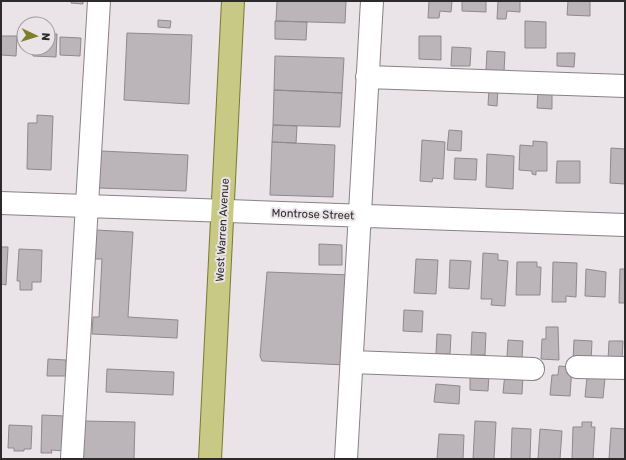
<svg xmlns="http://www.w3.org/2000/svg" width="626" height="460" viewBox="0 0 626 460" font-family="Rubik,sans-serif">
<rect width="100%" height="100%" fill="#eae3e7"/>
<path fill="#bbb5b9" stroke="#8f898d" d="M71 1H83V4L71 3Z
M277 1H346L345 23 276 21Z
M429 1H452L451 12 440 11 439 18H428Z
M462 1H486V12L462 11Z
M498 1H520V12L507 11 506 19H497Z
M568 1H590V16L567 15Z
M158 20 171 21 170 28 158 27Z
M275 21 307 22 306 40 275 39Z
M525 21 546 22V48H525Z
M127 33 192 35 189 104 124 100Z
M48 34H57L56 57 33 56V48H48Z
M1 36H17L16 56 1 55Z
M419 36H441V60L419 59Z
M60 37 81 38 80 56 60 55Z
M452 47 471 48 470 66H451Z
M487 51 505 52 504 72 486 71Z
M557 53H575L574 67 557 66Z
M275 56 344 58 342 93 274 90Z
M489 88H498L497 106 488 105Z
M274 90 342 93 340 127 273 125Z
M538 91H552V109L537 108Z
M37 115 53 116 51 170 27 169 28 123H37Z
M273 125 297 126 296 143 272 142Z
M449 130 462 131 461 151 447 150Z
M422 140 445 142 443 179 433 178 432 182 420 181Z
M533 141 547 142V171H536V175L532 174V171L519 170 520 145 533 146Z
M272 142 335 145 333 197 270 195Z
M611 148 625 149V184L610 183Z
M101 151 188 155 186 191 99 188Z
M487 154 514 156 513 189 486 187Z
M455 158 477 159 476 180 454 179Z
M557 161H580V183H556Z
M96 230 133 232 128 317 178 320 177 338 92 334 93 317H99L102 259H94Z
M319 244 342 245V265H319Z
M1 247H8L6 285 1 284Z
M19 249 42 250 41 282H32V290H20V281H17Z
M483 253 498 254V260L508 261 505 306 491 305 492 299H481Z
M416 259 438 260 436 294 414 293Z
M450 260 471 261 469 289 449 288Z
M517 262H537V267H541L540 295H516Z
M553 262 577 263 576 297 566 296V302H552Z
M586 269 606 272 605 297 585 296Z
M620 269H625V303H619Z
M267 272 351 275 345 365 262 361 260 356Z
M404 310 423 311 422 332 403 331Z
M546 327H558L559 360 541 359 542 339H546Z
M472 332 486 333 485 355H471Z
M437 334 451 335 450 354H436Z
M508 340 523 341 522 358 507 357Z
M574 340 592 341 591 362 573 361Z
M609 341H623L622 360H608Z
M48 359 66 360V376H47Z
M559 366 572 367 570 396 550 395 552 375H558Z
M107 369 174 372 173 395 106 392Z
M470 372 489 373 488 391 470 390Z
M505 373 523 374 522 394 503 393Z
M587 377 605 378 603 398 585 397Z
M436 384 460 386 459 404 434 402Z
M42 415 65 416 64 451 51 450 52 453H41Z
M83 421 135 422 134 459H82Z
M475 421 496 422 494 459H473Z
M582 422H592L591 427H595L593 459H572L573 427H582Z
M9 425 32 426 31 449H24V451H14V448H8Z
M512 428 531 429 530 459H511Z
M611 428 625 429V459H609Z
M540 429 562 431 560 459H538Z
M439 434 464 435 463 459H437Z"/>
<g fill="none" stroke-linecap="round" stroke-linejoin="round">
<defs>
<path id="minor" d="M367 77 625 86
M1 203 625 225
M352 362 533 369
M577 367 625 368
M72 459 99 1
M346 459 372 1"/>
<path id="major" d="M210 459 233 1"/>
</defs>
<use href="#minor" stroke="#888286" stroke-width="24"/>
<use href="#major" stroke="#787a30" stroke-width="24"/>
<use href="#minor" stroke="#fff" stroke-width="22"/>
<use href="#major" stroke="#c7c984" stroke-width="22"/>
</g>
<g text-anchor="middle" stroke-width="4" stroke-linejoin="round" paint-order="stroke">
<g font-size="11" fill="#2c2a2b" stroke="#eae3e7">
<text transform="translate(313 214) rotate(2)" y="4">Montrose Street</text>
<text transform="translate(222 230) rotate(-87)" y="4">West Warren Avenue</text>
</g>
</g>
<rect width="626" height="460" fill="none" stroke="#2c2a2b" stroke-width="4"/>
<g transform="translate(36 36) rotate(94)"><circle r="19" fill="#eae3e7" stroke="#9e999c"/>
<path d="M0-3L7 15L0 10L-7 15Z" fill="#7d802a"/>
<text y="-6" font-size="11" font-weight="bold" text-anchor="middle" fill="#2c2a2b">N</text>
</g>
</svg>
